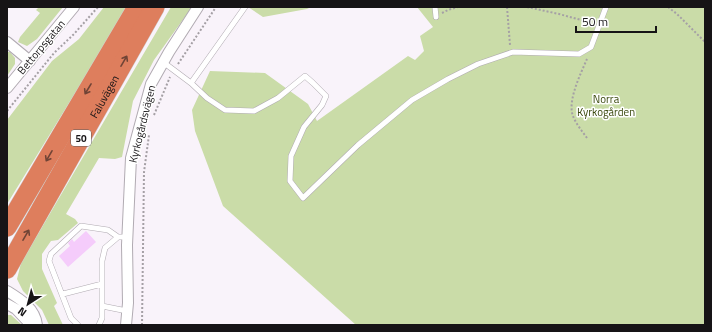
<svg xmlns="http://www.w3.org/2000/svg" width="712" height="332" viewBox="0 0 712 332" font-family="'Titillium Web',sans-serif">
<rect width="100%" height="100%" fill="#f9f3fa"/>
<path fill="#cadca8" d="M39 7H63L37 39 27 46 18 42 20 37 40 13 36 10Z
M104 7H128L7 204V120L52 61 79 39Z
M171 7H192L154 60 133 101 122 157 115 159 99 158 66 214 75 219 78 223 58 240 51 241 42 254V269L57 303 54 306 63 325H49L42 310 23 291 17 279 21 263Z
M248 7H311L307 9 263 17Z
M417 7H705V325H356L223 206 195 131 192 110 210 71 265 73 308 104 317 121 408 56 415 60 424 51 420 36 433 27Z
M7 52H10L15 58V64L7 76Z
M7 315H11L22 325H7Z"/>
<path fill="#f5ccfb" d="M86 231 96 242 68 267 59 256 70 246 68 243 72 239 74 242Z"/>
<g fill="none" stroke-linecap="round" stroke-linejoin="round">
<defs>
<path id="lane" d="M435 7 436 17
M163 62 191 83 207 98 225 110 254 111 278 98 305 76 313 83 326 96 322 105 304 127 291 156 290 181 303 198 358 145 412 100 448 79 478 64 513 52 579 54 591 47 606 7
M191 83 245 7
M63 294 102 284
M102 306 127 311
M78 325 71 318 49 261 51 254 81 226 108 230 118 237H127
M99 325 102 318V261L105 248 118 237"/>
<path id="street" d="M7 42 30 61
M7 88 74 7
M7 291C20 299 35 308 37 325
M7 304 16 309 31 325
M126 325 128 303 127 245 131 158 151 84 169 52 198 7"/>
<g id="highway">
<path d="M7 227 137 7"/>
<path id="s1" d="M7 269 155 7"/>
</g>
</defs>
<use href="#lane" stroke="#b1abb2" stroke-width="6"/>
<use href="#street" stroke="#b1abb2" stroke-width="12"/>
<use href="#highway" stroke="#d0d0d0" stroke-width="20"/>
<path stroke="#a5a0a5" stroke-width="2" stroke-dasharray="2 2" stroke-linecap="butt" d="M507 7 510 45
M527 7 559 14 592 23
M668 7 677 14 705 42
M442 13 448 10 458 7
M587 59C581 73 567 101 573 116 576 124 582 131 587 138
M178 64 216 7
M7 111 54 53 74 34 98 7
M154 115 170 77
M142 325 144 172 149 135"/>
<use href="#lane" stroke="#fff" stroke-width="5"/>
<use href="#street" stroke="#fff" stroke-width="10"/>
<use href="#highway" stroke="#de7e5d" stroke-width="19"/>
</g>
<defs><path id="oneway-shaft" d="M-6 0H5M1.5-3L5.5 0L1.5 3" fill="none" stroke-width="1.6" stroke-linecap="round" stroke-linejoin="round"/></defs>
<g stroke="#704436">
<use href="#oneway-shaft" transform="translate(124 61) rotate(-60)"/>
<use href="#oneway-shaft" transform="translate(88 89) rotate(121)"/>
<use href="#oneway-shaft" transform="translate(49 156) rotate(120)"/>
<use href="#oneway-shaft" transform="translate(26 235) rotate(-60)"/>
</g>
<g text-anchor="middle" stroke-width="3" stroke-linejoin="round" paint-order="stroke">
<rect fill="#fff" stroke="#5c5a5c" stroke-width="1" x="71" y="130" width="20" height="16" rx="3"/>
<g font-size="10" font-weight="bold" fill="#161416">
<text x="81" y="142">50</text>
</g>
<g font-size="11" fill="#161416" stroke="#fff">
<text transform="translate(41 47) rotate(-50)" y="4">Bettorpsgatan</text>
<text dy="4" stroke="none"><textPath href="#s1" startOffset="198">Faluvägen</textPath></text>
<text transform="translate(142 124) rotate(-76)" y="4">Kyrkogårdsvägen</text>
</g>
<g font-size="11" fill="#374609" stroke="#fff">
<text x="606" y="103">Norra<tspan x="606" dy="13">Kyrkogården</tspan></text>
</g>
</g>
<rect width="712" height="332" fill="none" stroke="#161416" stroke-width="16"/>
<g transform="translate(28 304) rotate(216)" stroke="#ffffff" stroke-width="3" paint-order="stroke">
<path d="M0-3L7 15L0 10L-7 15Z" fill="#161416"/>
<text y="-6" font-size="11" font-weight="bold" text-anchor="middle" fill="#161416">N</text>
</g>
<path d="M576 26v6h80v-6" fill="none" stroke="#161416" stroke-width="2"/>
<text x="582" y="26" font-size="12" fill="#161416" stroke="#ffffff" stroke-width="3" paint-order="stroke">50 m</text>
</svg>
